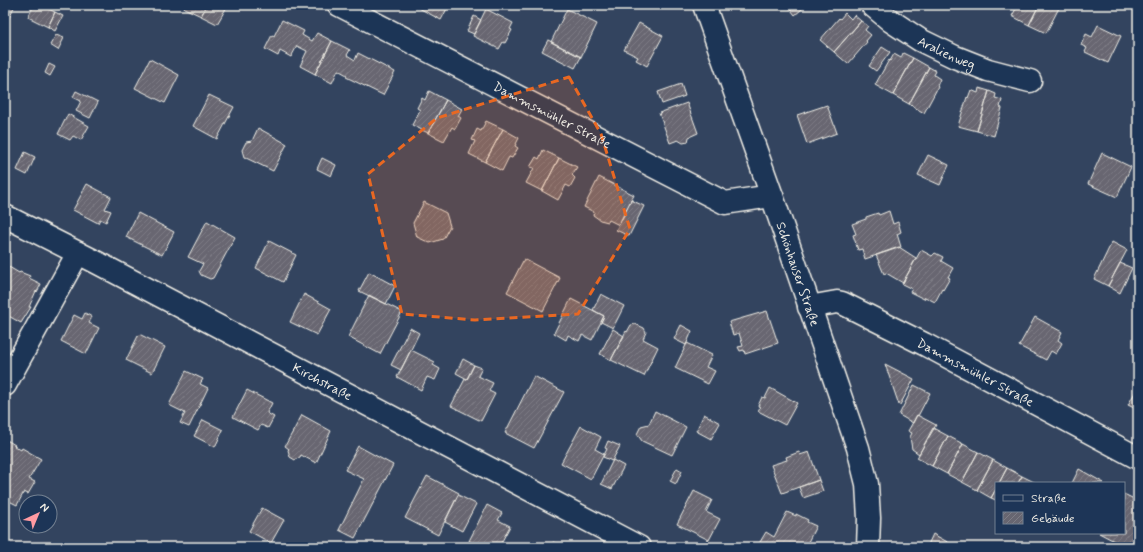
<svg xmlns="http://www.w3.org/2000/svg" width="1143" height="552" viewBox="0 0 1143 552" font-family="Mynerve,sans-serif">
<defs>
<pattern id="building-hatch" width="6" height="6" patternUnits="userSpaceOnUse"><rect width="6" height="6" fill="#676671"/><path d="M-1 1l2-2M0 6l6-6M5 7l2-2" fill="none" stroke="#7d7c85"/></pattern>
</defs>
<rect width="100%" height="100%" fill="#33445f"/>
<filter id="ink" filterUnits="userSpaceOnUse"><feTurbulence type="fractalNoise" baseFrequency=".025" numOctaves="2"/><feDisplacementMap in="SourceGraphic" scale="8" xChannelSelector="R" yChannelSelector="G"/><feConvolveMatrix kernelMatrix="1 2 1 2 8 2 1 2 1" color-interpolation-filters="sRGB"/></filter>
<g filter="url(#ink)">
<path fill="url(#building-hatch)" stroke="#f4f1e8" d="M5 5H15L6 24 5 23Z
M34 5H40L55 12 48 27 28 17Z
M186 5H207L201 16 184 8Z
M207 5H228L217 24 201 16Z
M418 5H449L441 20 417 7Z
M787 5H807L795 15Z
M1018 5H1039L1029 25 1012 16Z
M1039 5H1057V7L1059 8 1046 33 1029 25Z
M486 9 513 23 510 29 512 30 505 43 503 42 499 49 473 36Z
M567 9 597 24 581 57 551 42Z
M55 12 63 16 55 31 48 27Z
M845 13 851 19 854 15 861 21 834 52 820 40 839 18 840 19Z
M474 16 481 20 474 34 467 31Z
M282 20 304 31 302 35 312 41 317 33 332 41 315 74 300 66 307 51 297 46 291 57 280 51 278 56 265 49 272 35 274 36Z
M861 21 868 26 865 30 871 35 866 41 867 42 848 64 834 52Z
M639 23 663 36 647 66 636 60 638 57 624 50Z
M1098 25 1121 36 1108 63 1085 52 1087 48 1081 45 1086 34 1092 37Z
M56 35 64 38 58 50 50 45Z
M548 40 581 57 575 68 542 51Z
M332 41 350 50 347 55 355 60 358 53 395 72 383 95 346 77 347 75 338 70 332 83 315 74Z
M882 47 890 52 876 71 869 66Z
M903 53 913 58 893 95 875 85 889 60 890 61 894 54 901 58Z
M913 58 929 67 909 104 893 95Z
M150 59 179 75 165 103 135 88Z
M49 64 55 67 50 76 45 73Z
M1138 64V83L1134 72Z
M929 67 936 71 934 75 940 79 937 86 938 87 924 113 909 104Z
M681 84 685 96 662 104 658 92Z
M979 88 989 91 977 131 958 126 967 97 968 98 971 90 978 93Z
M76 91 98 102 90 118 76 111 81 101 73 97Z
M429 91 446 100 428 133 412 125 420 110 417 108 422 98 425 100Z
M989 91 996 94 995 98 1002 100 1000 107 1002 108 994 136 977 131Z
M209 95 234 107 217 139 193 126Z
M446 100 462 109 458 116 461 118 455 129 452 127 444 141 428 133Z
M687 103 698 133 689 137 688 142 683 143 678 140 670 143 659 113Z
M827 105 837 133 807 144 797 115Z
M68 114 89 126 81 140 73 136 70 140 58 134Z
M5 120 9 122 5 130Z
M486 121 503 129 485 162 469 154 475 141 472 140 477 129 481 131Z
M258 128 287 144 273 171 244 157 242 150 246 142 252 141Z
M503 129 519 138 515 146 518 148 512 158 509 157 502 171 485 162Z
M543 150 559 158 542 191 526 183 534 168 530 167 536 157 539 159Z
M25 152 35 157 27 175 17 170Z
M1102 153 1131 167 1117 197 1088 184Z
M928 155 949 165 940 185 918 175Z
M322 158 336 165 331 176 317 169Z
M559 158 577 167 572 175 575 178 570 187 566 185 558 200 542 191Z
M599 177 634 195 619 225 609 220 608 222 600 220 593 215 594 212 584 207Z
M87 184 111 197 105 209 111 211 106 222 100 219 98 223 73 210Z
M631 200 644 206 629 236 616 230Z
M424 202 446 213 450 226 443 239 430 243 417 237 413 223Z
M889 211 893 224 898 222 901 232 897 234 901 247 865 259 862 249 858 250 853 235 856 234 852 224 866 219V217L878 213 879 215Z
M138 213 174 232 162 255 126 237Z
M207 221 235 237 213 278 210 279 201 275 199 271 203 264 188 257Z
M269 241 296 255 283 282 256 268Z
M1112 242 1127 250 1108 286 1094 279Z
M899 247 916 258 903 283 886 273 884 274 876 255Z
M921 250 932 256 935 253 943 257 941 261 953 268 948 277 950 278 943 290 942 289 935 302 925 297 924 299 910 292 912 289 902 284Z
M524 259 560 278 543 311 507 292Z
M1120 263 1132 268 1120 293 1108 286Z
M9 267 19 273 20 272 30 276 29 278 41 284 37 292 36 291 29 307H31L21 323 5 314V268L7 270Z
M369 272 395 286 386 304 359 291Z
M304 294 331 309 317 335 290 322Z
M601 294 624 306 613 328 601 322 604 316 593 310Z
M369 295 402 312 380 354 348 337Z
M571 299 604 316 592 340 582 335 579 341 568 335 566 340 554 333Z
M767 311 778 343 745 354 744 350 740 351 738 347 743 346 739 333 733 335 729 322Z
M85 313 92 317 89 323 99 328 86 354 61 341 74 315 82 319Z
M1035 317 1062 332 1058 340 1062 343 1056 354 1051 351 1046 360 1019 346Z
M635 324 644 328 646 332 643 339 658 347 644 376 611 360 626 331 627 332 631 325Z
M681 325 692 331 686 345 674 339Z
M410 328 419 333 401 370 391 365Z
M613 329 624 336 611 360 600 354Z
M139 334 165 347 152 373 126 360Z
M687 343 712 355 706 367 715 371 708 384 675 368Z
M411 350 435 362 433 365 440 369 435 380 427 377 421 390 397 377Z
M463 359 474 365 467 379 456 373Z
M885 364 914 379 900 405H899Z
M474 365 482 368 478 376 493 383 489 391 495 394 481 421 451 406 465 379H467Z
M186 371 203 379 200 384 208 388 189 427 180 423 185 413 169 405Z
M534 376 564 392 534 448 505 433Z
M914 385 930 393 918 416 917 415 913 423 899 415Z
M1138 387V410L1128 405Z
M770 388 797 403 785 425 758 411 760 407 758 406 762 397 765 398Z
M247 390 272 403 267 413 274 417 268 428 261 425 258 430 233 417Z
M655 411 686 427 672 455 642 441 637 434 641 426 649 424Z
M704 414 720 423 711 439 696 431Z
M302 415 331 431 316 463 301 455 300 457 295 460 290 457 288 450 289 449 285 446Z
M917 415 936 425 919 454 912 449 910 437 912 433 908 431Z
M203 420 223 430 215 447 194 436Z
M581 426 601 437 595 449 604 454 591 479 561 463Z
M933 428 948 436 932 466 917 458Z
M948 436 963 444 947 474 932 466Z
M5 439 15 445 14 446 21 450 22 448 41 459 29 479 35 482 28 494 24 492 17 505 5 499Z
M608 441 620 446 612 461 603 457 607 449 605 448Z
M963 444 978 452 962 482 947 474Z
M358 446 393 465 355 538 339 530 364 479 345 470Z
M799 452 800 455 809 452 819 480 782 493 771 465 787 460 786 457Z
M978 452 993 460 977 490 962 482Z
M613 460 624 466 612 489 601 484Z
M993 460 1007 468 999 483H996V489L991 498 977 490Z
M677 468 682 471 676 484 670 481Z
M1007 468 1022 476 1018 483H999Z
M1079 469 1104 483H1072Z
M427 476 459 493 438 535 405 518Z
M1022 476 1036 483H1018Z
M819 480 823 491 803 498 799 487Z
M996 489V500L991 498Z
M694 491 712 500 706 512 720 519 709 540 677 524Z
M1124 494 1138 501V547H1118L1120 544 1099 533H1124Z
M458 495 476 504 462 531 445 522Z
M487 505 502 513 498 520 510 526 499 547H482L469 541Z
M262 508 284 520 271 543 249 531Z
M787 512 796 516V514L808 520 807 522 816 526 807 544 814 547H757L766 532 774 537Z
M933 534 951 544 950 547H927Z
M534 541 546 547H531Z
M553 542 561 546 560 547H551Z"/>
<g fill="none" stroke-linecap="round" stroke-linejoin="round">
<defs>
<g id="minor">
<path id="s1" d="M339 5 725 203 772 196"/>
<path id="s2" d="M704 5 772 196 858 448 867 484 869 518 868 547"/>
<path id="s3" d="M872 5 891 21 920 40 955 57 988 70 1030 81"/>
<path id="s4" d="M5 216 94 261 639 547"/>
<path id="s5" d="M809 307 837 302 842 303 924 344 1138 458"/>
<path d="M5 385 78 253"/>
</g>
</defs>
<use href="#minor" stroke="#f4f1e8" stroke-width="25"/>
<use href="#minor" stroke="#1d3557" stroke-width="22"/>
</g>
</g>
<path fill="#e96822" fill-opacity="0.2" stroke="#e96822" stroke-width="3" stroke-dasharray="8 5" stroke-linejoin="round" d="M569 77 601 134 630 229 578 314 475 320 402 314 368 174 437 118Z"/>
<g text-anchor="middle" stroke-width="3" stroke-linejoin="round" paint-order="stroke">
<g font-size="13" fill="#f4f1e8" stroke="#1d3557">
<text dy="5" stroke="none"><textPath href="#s3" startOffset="89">Aralienweg</textPath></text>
<text dy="5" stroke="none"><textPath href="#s1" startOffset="240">Dammsmühler Straße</textPath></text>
<text dy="5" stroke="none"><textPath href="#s2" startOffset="285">Schönhauser Straße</textPath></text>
<text dy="5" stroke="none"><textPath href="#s5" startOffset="184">Dammsmühler Straße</textPath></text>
<text dy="5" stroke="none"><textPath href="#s4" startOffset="358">Kirchstraße</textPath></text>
</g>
</g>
<rect width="1143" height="552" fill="none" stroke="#1d3557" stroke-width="20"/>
<rect x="10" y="10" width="1123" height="532" fill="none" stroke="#f4f1e8" stroke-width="1.5" filter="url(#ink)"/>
<rect x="995" y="482" width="130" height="52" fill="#1d3557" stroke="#738091"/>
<rect x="1003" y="495" width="20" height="6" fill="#1d3557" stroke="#738091"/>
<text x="1031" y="502" font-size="12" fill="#f4f1e8">Straße</text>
<rect x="1003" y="512" width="20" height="12" fill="url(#building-hatch)" stroke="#738091"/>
<text x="1031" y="522" font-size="12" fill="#f4f1e8">Gebäude</text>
<g transform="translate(38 514) rotate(44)"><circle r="19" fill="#1d3557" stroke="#738091"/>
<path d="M0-3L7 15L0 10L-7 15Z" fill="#ff9aa2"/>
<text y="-6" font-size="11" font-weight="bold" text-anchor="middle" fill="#f4f1e8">N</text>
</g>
</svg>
